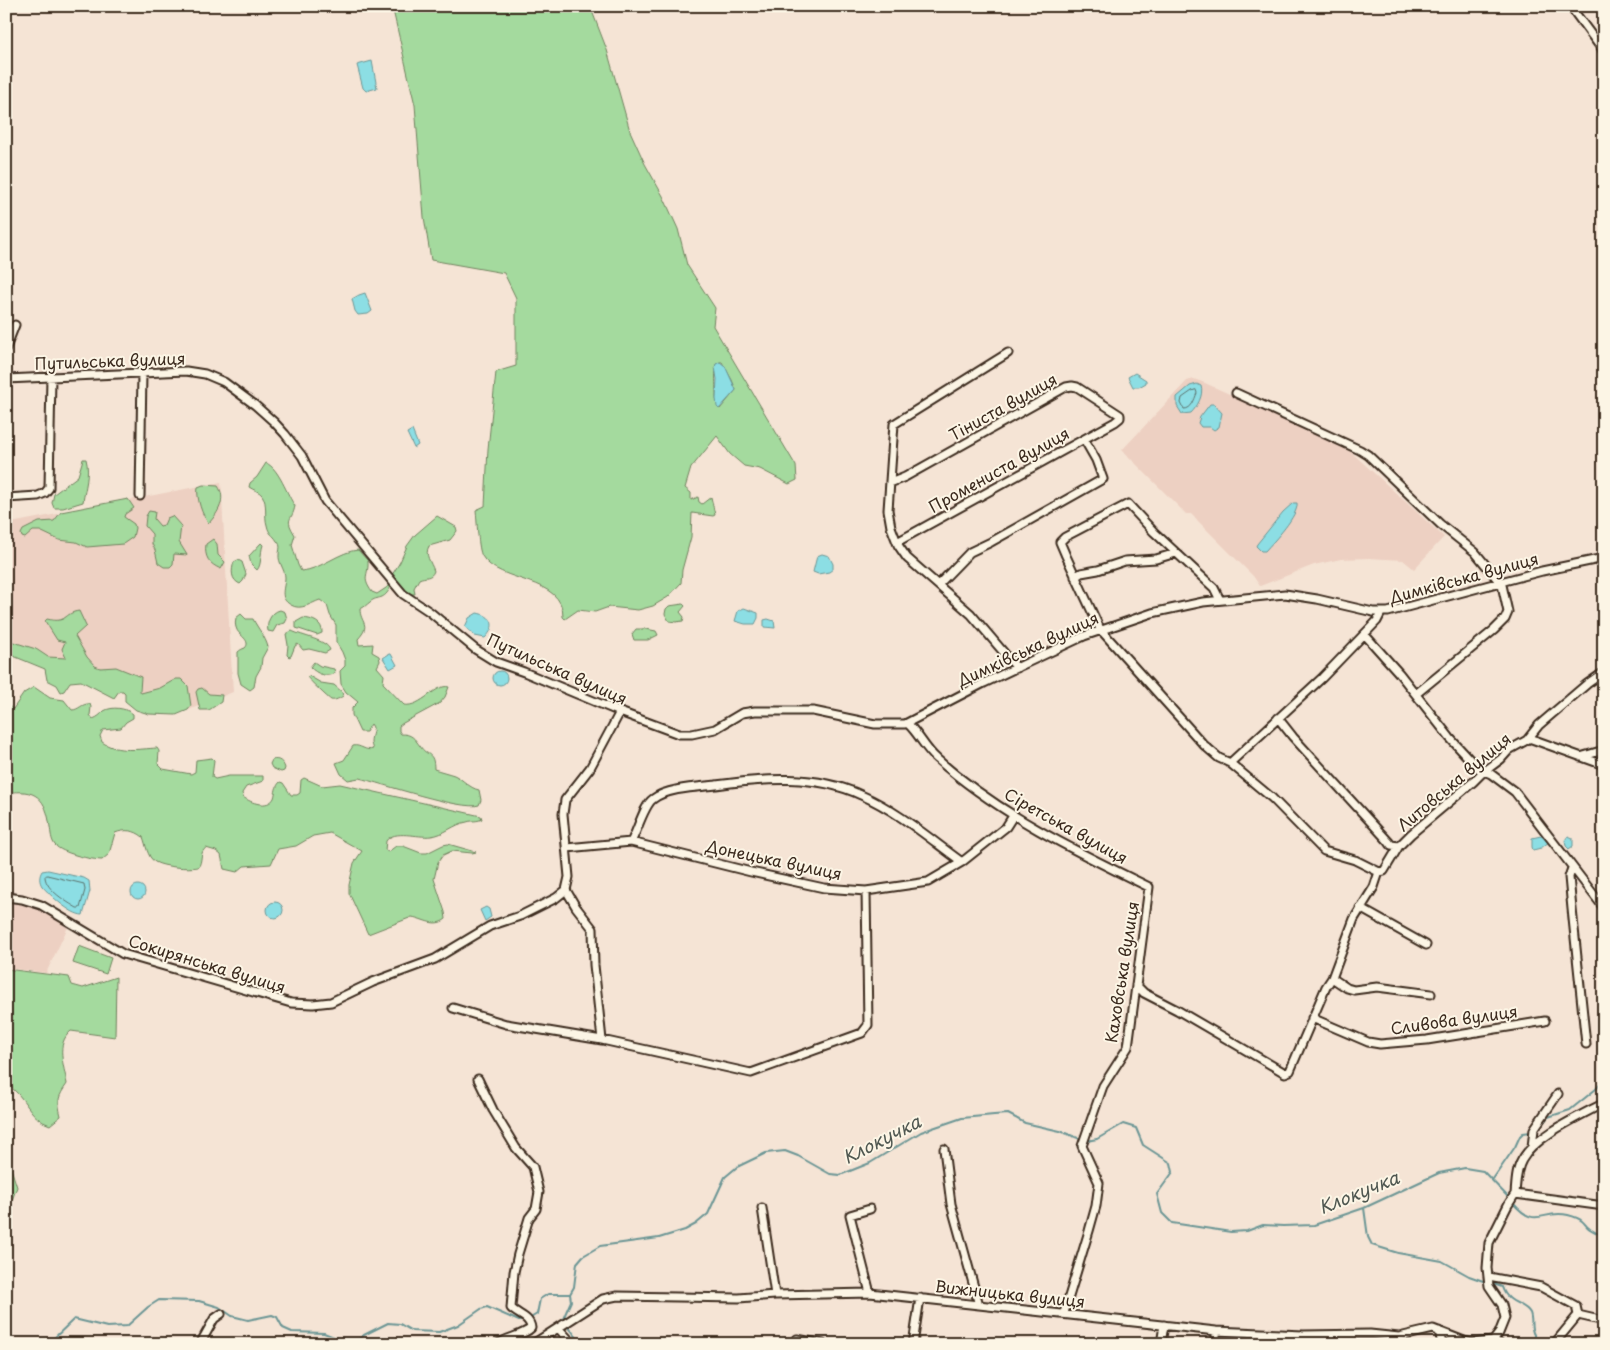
<svg xmlns="http://www.w3.org/2000/svg" width="1610" height="1350" viewBox="0 0 1610 1350" font-family="'Playpen Sans',sans-serif">
<rect width="100%" height="100%" fill="#f5e4d5"/>
<filter id="ink" filterUnits="userSpaceOnUse"><feTurbulence type="fractalNoise" baseFrequency=".02" numOctaves="2"/><feDisplacementMap in="SourceGraphic" scale="10" xChannelSelector="R" yChannelSelector="G"/><feConvolveMatrix kernelMatrix="1 2 1 2 8 2 1 2 1" color-interpolation-filters="sRGB"/></filter>
<g filter="url(#ink)">
<path fill="#edd0c2" d="M1194 379 1205 383 1280 417 1351 452 1444 537 1414 569 1403 560 1369 558 1341 559 1314 565 1260 586 1253 576 1191 514H1186L1122 450 1187 381Z
M221 482 233 692 191 709 174 713 103 685 26 651 6 653V524Z
M6 902 33 906 68 927 46 973 6 968Z"/>
<path fill="#a4da9e" stroke="#70825e" fill-rule="evenodd" d="M392 6H590L607 50 630 131 645 164 663 196 678 229 687 265 715 308 713 326 796 466 797 480 789 484 760 469 744 466 730 454 717 436 691 468 685 488 691 493V500L698 497 699 502 702 504 711 497 715 515 713 516 692 513 691 537 682 570 681 583 668 597 653 606 638 610 609 607 595 612 578 610 565 619 563 617C564 576 498 584 482 556 478 549 477 519 476 510L485 506 488 449 496 372 516 366V298L504 273 431 260 424 217 415 105ZM720 362H722L732 380 736 390 720 409C718 405 716 401 716 397 716 393 715 366 716 364Z
M83 459H86C90 474 85 488 83 502L63 508H54L52 503 54 494 78 476Z
M266 463C279 468 287 495 295 506 292 522 284 517 295 535L292 545 298 565 301 571C320 570 340 551 358 550L368 561C369 576 361 577 372 592L377 594 389 586H391C384 602 378 595 370 602 366 605 365 607 360 609 360 623 372 624 358 639L359 645 373 644 372 652 379 656 380 661 377 667 384 675 383 683 404 705C421 708 436 683 449 687L445 697 440 703 403 723 399 726V731L401 734C412 734 414 738 420 746 427 757 434 751 434 769 440 771 448 773 454 775 463 779 469 788 479 790L481 800 479 805C463 811 380 783 359 778L348 780 341 774 336 763 344 760 353 746C360 744 366 752 373 749 372 747 371 744 371 742 371 734 376 730 371 724L366 732H360L352 715V708L358 702 346 692 341 684 340 671 345 666V660L342 652 336 642V625L330 615 327 605 320 600C311 603 301 611 291 605 278 598 285 588 285 577 285 570 278 562 279 555 279 549 282 546 277 541 273 534 269 535 267 525 264 516 268 504 262 495 259 491 253 490 249 487L250 483 257 477Z
M203 485 218 486C227 499 218 513 209 523 202 517 196 496 198 487Z
M128 499 134 508 125 514 124 517 134 524 135 528 133 537 123 544 87 547 76 542 59 540 40 531H33L25 538 22 537 21 534 23 530 39 522 54 521 61 512Z
M149 511 155 512 154 519 160 526 164 525 167 518 172 516 181 526 179 542 187 555 174 554 173 564 170 567H164L158 563 155 550 152 544V534L145 526 146 516Z
M437 516 456 527 457 531 450 540 429 546C424 555 431 562 434 571 431 579 425 576 419 579L414 588 415 594H407L392 578V575L400 562 407 546 415 535Z
M213 539 217 544 218 555 225 562 221 569C209 564 204 557 206 544Z
M261 543 263 545C260 553 262 565 257 570L251 564 249 556Z
M238 560 242 562 246 574 243 581 240 584C231 580 231 571 234 562Z
M683 604 685 606 680 612 684 617 683 621 676 622 669 621 665 614 666 609 669 606Z
M280 610 285 612 287 619 285 623 277 625 273 632 268 631C266 623 271 612 280 610Z
M79 611 86 626 75 636 87 657 95 666 100 668 116 667 141 677 140 691 141 693 160 688 176 679H181L188 686 191 706 188 710 176 715 149 714 136 710 125 701V693L123 691H119L114 698 81 681 70 682 64 691 61 692 57 685 47 680 45 669 6 653 7 640 36 649 48 657 66 658 62 649 65 642 57 640 45 621 47 619C68 624 63 613 79 611Z
M241 614 246 619H253C258 629 265 636 268 647L262 658 261 667 256 676 254 687 250 690 241 684 238 673V652C240 650 242 649 245 648 252 641 239 635 237 630 235 626 235 622 236 618Z
M303 618C312 619 323 622 322 633L317 635 296 628V622Z
M636 629H646L656 631 658 635 648 640H634L632 634Z
M292 631C301 636 327 640 330 650L325 653 309 649 303 650 298 644 295 646 291 656 289 657 287 655 288 645 286 634Z
M314 662 320 666 334 669 335 673C326 678 317 674 310 667Z
M309 676 321 683 334 685 342 692 343 696C340 698 335 701 331 700 329 699 309 680 307 677Z
M34 687 50 698 64 700 72 710C79 710 82 703 90 704L91 707 90 715 93 719C98 717 100 715 104 711 112 706 126 708 133 714V718L126 722 121 728 103 730 100 736 102 742C117 753 139 749 157 748L159 751 158 764 163 769 191 774 195 772 196 760 212 758 214 760 212 777 215 779 229 776H263V781L246 787 242 793 243 797C251 803 268 809 274 798 276 792 275 787 280 782L283 783 291 795H297L300 793 301 780 304 778 322 786 340 784 481 816 482 819C476 822 473 820 467 822 454 824 444 835 431 836 418 838 394 829 386 841L385 850 388 852 396 846H403L421 853H427L443 845 448 844 476 852 472 853 452 851 443 855 438 862 434 879 445 912 446 919C435 928 424 919 412 917L368 934 349 893V885L354 863 362 851 330 833 313 836 296 846 278 849 271 864 244 866 237 872 224 869 221 855 216 851 206 848C199 852 203 862 198 867 188 869 164 867 155 862 147 857 146 844 143 837 135 830 125 829 115 833L109 854 102 860C92 860 61 853 55 845 51 840 51 833 50 827 46 798 36 788 6 793V704L13 709 24 693Z
M202 688 209 694 222 695 221 702 209 710H200L196 692 198 689Z
M272 760C279 758 283 762 285 768L284 771 281 772 272 768 270 764Z
M79 946 111 958 106 974 73 963Z
M6 969 69 977 72 985 83 988 116 977 115 1037 71 1031C55 1044 64 1065 67 1084 58 1097 57 1100 61 1116L50 1125C29 1119 25 1094 6 1084Z
M6 1153 17 1187 12 1200 6 1199Z"/>
<path fill="#8cdee4" stroke="#6c9695" d="M372 61 377 88 366 91 363 88 357 65Z
M365 293 372 311 368 314 358 315 355 311 352 299 359 295Z
M720 362 725 366 736 390 719 409 717 407 716 399 717 379 715 367 716 364Z
M1135 373 1146 380V383L1139 387H1133L1128 377Z
M1197 384 1201 386C1204 395 1197 407 1191 413L1182 414 1177 406V397L1190 386Z
M1210 404H1214L1222 413 1219 427 1214 430 1210 427H1201L1198 423 1200 417Z
M412 430 418 445 414 448 407 433Z
M1293 503H1297C1299 515 1274 541 1265 551H1261L1256 546 1257 544 1283 512Z
M822 554 829 556 833 564V569L829 572 818 574 813 572 817 556Z
M744 608 758 613V618L755 624H745L735 621 738 611Z
M477 613C493 616 497 626 485 638L475 636 465 627 469 618Z
M768 619 774 621 775 628 764 627V620Z
M389 654H391L397 665 390 669 383 658Z
M493 678a7 7 0 1 1 14 0a7 7 0 1 1-14 0Z
M1541 836 1549 842 1541 848 1533 850 1532 847V838Z
M1568 836 1573 838V846L1569 849 1566 846 1565 840Z
M48 870 84 878 89 881 90 891 83 915C71 915 50 895 42 886 39 881 39 876 42 871Z
M131 892a7 7 0 1 1 14 0a7 7 0 1 1-14 0Z
M267 910a8 8 0 1 1 16 0a8 8 0 1 1-16 0Z
M486 907 489 909 491 917 485 921 480 910Z"/>
<g fill="none" stroke-linecap="round" stroke-linejoin="round">
<path stroke="#5b726d" stroke-width="1" d="M1196 390 1197 393C1194 400 1192 409 1184 409L1181 403 1182 398 1192 391Z
M47 875 84 884 85 890 80 908H77C67 902 46 890 45 877Z"/>
<path stroke="#6c9695" stroke-width="2" d="M1537 1130 1548 1117 1570 1110 1596 1089 1604 1080
M1087 1141 1097 1139 1123 1124 1136 1128 1143 1145 1171 1163 1173 1172 1157 1194 1162 1213 1172 1223 1231 1232 1247 1231 1263 1225 1283 1226 1314 1225 1364 1208 1439 1173 1465 1168 1483 1171 1509 1198
M1493 1179 1515 1147 1520 1136 1523 1133 1531 1132
M1512 1202C1537 1231 1541 1209 1568 1215 1572 1216 1579 1218 1582 1221 1585 1223 1586 1227 1590 1229 1594 1232 1599 1234 1604 1236
M1364 1208 1368 1237 1372 1245 1398 1253 1442 1261 1469 1276 1486 1282
M1491 1283 1502 1287C1508 1305 1524 1302 1530 1313 1532 1318 1531 1324 1532 1329 1533 1335 1536 1339 1540 1344
M529 1319 537 1314 540 1299 548 1294H570L574 1287 577 1263 583 1256 600 1246 659 1238 685 1230 696 1224 708 1214 725 1177 737 1167 766 1153 785 1151 798 1156 830 1174 840 1175 870 1163 921 1132 962 1118 994 1115 1008 1114 1025 1123 1060 1131 1083 1140
M564 1321 563 1319 571 1301 570 1294
M567 1325 578 1339 584 1344
M48 1344 74 1319 107 1327 127 1326 148 1307 159 1300 199 1301 219 1307 232 1316 248 1320 272 1315 277 1317 283 1328 292 1332 324 1333 351 1344
M353 1344 364 1335 388 1323 400 1324 412 1331 439 1332 458 1325 481 1309 487 1307 519 1321H525"/>
<defs>
<path id="minor" d="M1570 6 1604 52
M6 348 15 325
M1008 353 894 424 888 510 891 527 898 545 907 558 971 614 1017 668
M6 379 186 371 205 374 224 382 255 405 274 422 285 434 302 456 325 501 403 594 430 612 475 649 496 662 524 672 620 712 679 734H692L715 729 742 713 755 711H813L875 724H905L984 683 1084 636 1152 613 1203 602 1285 594 1317 599 1373 612H1388L1542 571 1604 558
M1236 393 1360 450 1368 455 1440 524 1475 552 1502 585 1508 612 1505 619 1494 630 1416 694
M890 483 905 477 1066 387 1072 386 1077 387 1120 415V418L1115 422 897 542
M140 496 142 373
M6 498 38 496 45 493 49 488 51 376
M1075 577 1081 573 1098 570 1125 561 1156 559 1176 553
M938 585 970 552 991 542 1103 479 1096 460 1084 439
M1220 600 1214 588 1154 532 1128 504 1065 537 1060 542 1066 556 1100 629 1204 745 1219 758 1230 763 1272 798 1324 851 1355 860 1379 872 1384 871 1399 846 1411 834 1473 782 1481 774 1501 759 1509 750 1527 740 1539 725 1587 684 1604 672
M1365 635 1399 673 1450 738 1473 763 1479 769 1491 774 1515 792 1604 908
M1278 718 1293 737 1389 842 1391 845 1399 846
M908 724C919 734 925 749 937 759 999 814 1075 851 1149 887L1128 1047 1103 1086 1082 1146 1099 1183 1096 1206 1089 1231 1064 1313
M1529 738 1604 765
M1580 757 1604 750
M1230 763 1322 678 1377 621 1381 613
M631 842C637 832 644 805 653 799 667 788 699 787 716 785 764 778 816 774 861 795 898 811 930 839 962 862
M567 848 631 842 751 872 824 888 866 891 928 882 962 862 1006 827 1013 816
M1572 868 1569 877 1572 909 1586 1044
M566 890 576 907 593 929 594 965 602 1040
M6 897 22 899 41 905 123 954 291 1003 313 1004 331 1002 373 982 435 959 490 926 520 916 556 898 566 890 569 877 563 814 565 800 590 768 620 712
M1360 908 1426 945
M1332 978 1347 988 1354 990 1377 987 1431 994
M1136 985 1144 993 1177 1010 1285 1073 1290 1071 1326 987 1332 978 1354 919 1374 887 1379 872
M453 1008 506 1024 602 1040 751 1073 862 1033 868 1025 866 891
M1312 1018 1368 1042 1380 1044 1427 1040 1545 1021
M478 1079 493 1110 516 1148 533 1167 539 1192 536 1209 529 1218 518 1254 514 1272 511 1308C518 1315 530 1317 531 1328 523 1336 507 1337 498 1344
M1532 1147 1534 1129 1558 1094
M944 1149 951 1204 979 1305
M1515 1194C1516 1183 1516 1170 1522 1160 1535 1136 1580 1116 1604 1103
M762 1208 775 1295
M1489 1277 1541 1287 1576 1306 1578 1315
M870 1293 850 1215 870 1209
M559 1329 573 1344
M1439 1331 1442 1344
M797 1339 823 1344
M1493 1341 1499 1333 1505 1318 1502 1305 1489 1286 1487 1268 1489 1243 1508 1205 1515 1194 1604 1206
M200 1344 214 1319 221 1314
M533 1344 603 1299 617 1296 739 1298 775 1295 870 1293 1216 1331 1303 1335 1370 1334 1399 1337 1433 1329 1464 1341 1472 1343 1493 1341 1500 1344
M913 1344 920 1298
M1161 1344 1164 1325
M1216 1344V1331
M1554 1344 1578 1315 1604 1321"/>
</defs>
<use href="#minor" stroke="#3b2a1e" stroke-width="11"/>
<use href="#minor" stroke="#fcf5e5" stroke-width="7"/>
</g>
</g>
<g text-anchor="middle" stroke-width="4" stroke-linejoin="round" paint-order="stroke">
<g font-size="16" fill="#3b2a1e" stroke="#fcf5e5">
<text transform="translate(110 361) rotate(-2)" y="6">Путильська вулиця</text>
<text transform="translate(1003 407) rotate(-29)" y="6">Тіниста вулиця</text>
<text transform="translate(999 470) rotate(-29)" y="6">Промениста вулиця</text>
<text transform="translate(1464 578) rotate(-15)" y="6">Димківська вулиця</text>
<text transform="translate(1028 649) rotate(-25)" y="6">Димківська вулиця</text>
<text transform="translate(557 669) rotate(24)" y="6">Путильська вулиця</text>
<text transform="translate(1454 782) rotate(-40)" y="6">Литовська вулиця</text>
<text transform="translate(1066 826) rotate(29)" y="6">Сіретська вулиця</text>
<text transform="translate(774 860) rotate(12)" y="6">Донецька вулиця</text>
<text transform="translate(207 964) rotate(17)" y="6">Сокирянська вулиця</text>
<text transform="translate(1122 972) rotate(-81)" y="6">Каховська вулиця</text>
<text transform="translate(1454 1020) rotate(-8)" y="6">Сливова вулиця</text>
<text transform="translate(1010 1294) rotate(6)" y="6">Вижницька вулиця</text>
</g>
<g font-size="18" font-style="italic" fill="#4f5750" stroke="#fcf5e5">
<text transform="translate(882 1140) rotate(-27)" y="6">Клокучка</text>
<text transform="translate(1359 1193) rotate(-22)" y="6">Клокучка</text>
</g>
</g>
<rect width="1610" height="1350" fill="none" stroke="#fcf5e5" stroke-width="25"/>
<rect x="12" y="12" width="1585" height="1325" fill="none" stroke="#3b2a1e" stroke-width="2" filter="url(#ink)"/>
</svg>
